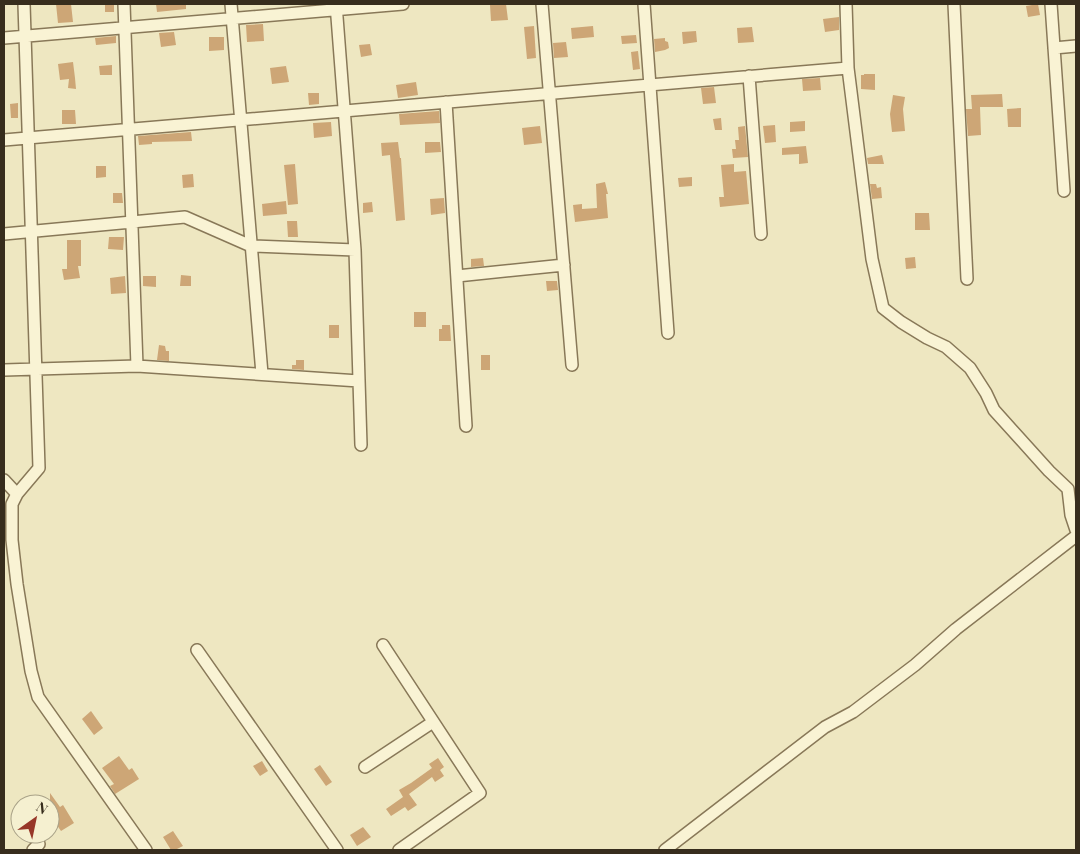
<svg xmlns="http://www.w3.org/2000/svg" width="1080" height="854" viewBox="0 0 1080 854" font-family="'Playfair Display',serif">
<rect width="100%" height="100%" fill="#eee7c1"/>
<path fill="#cda676" d="M56 4H71L73 22 58 23Z
M105 4H114V12H105Z
M156 4H186V9L157 12Z
M506 4 508 20 491 21 490 5Z
M1038 4 1040 15 1028 17 1026 6Z
M839 17V30L825 32 823 19Z
M263 24 264 41 247 42 246 25Z
M534 26 536 58 527 59 524 27Z
M593 26 594 37 572 39 571 28Z
M752 27 754 42 738 43 737 28Z
M696 31 697 42 683 44 682 32Z
M174 32 176 45 161 47 159 33Z
M636 35 637 43 622 44 621 36Z
M116 36V43L96 45 95 38Z
M209 37H224V50L209 51Z
M665 38V41L668 42 669 48 665 50 655 52 654 39Z
M566 42 568 57 554 58 553 43Z
M370 44 372 55 361 57 359 45Z
M638 51 640 69 633 70 631 52Z
M73 62 75 78 76 89 68 88 69 79 60 80 58 64Z
M112 65V75H100L99 66Z
M286 66 289 82 272 84 270 68Z
M864 74H875V90L861 89V75H864Z
M820 78 821 90 803 91 802 79Z
M416 82 418 95 398 98 396 85Z
M714 87 716 103 703 104 701 88Z
M308 93H319V104L309 105Z
M1002 94 1003 107H980L981 135 968 136 966 109H972L971 95Z
M893 95 905 97 903 109 905 131 892 132 890 114Z
M18 103V118H11L10 104Z
M1021 108V127H1008L1007 109Z
M62 110H75L76 124H62Z
M439 111 440 123 400 125 399 114Z
M721 118 722 130H715L713 119Z
M805 121V131L790 132V122Z
M331 122 332 136 314 138 313 123Z
M775 125 776 142 765 143 763 126Z
M540 126 542 143 524 145 522 128Z
M745 126 748 157 733 158 732 149H736L735 140H739L738 127Z
M191 132 192 141 152 142V144L139 145 138 136Z
M398 142 400 158H401L405 220 396 221 390 155 382 156 381 143Z
M425 142H440L441 152 425 153Z
M806 146 808 163 799 164V154L782 155V148Z
M882 155 884 164H868L867 158Z
M295 164 298 204 288 205 284 165Z
M734 164V172L746 171 749 204 720 207 719 197H724L721 165Z
M96 166H106V177L96 178Z
M193 174 194 187 183 188 182 175Z
M692 177V186L679 187 678 178Z
M605 182 608 194H606L608 218 575 222 573 205 582 204V209L597 208 596 184Z
M870 184H876L877 188 881 187 882 198 872 199Z
M113 193H122L123 203H113Z
M444 198 445 213 431 215 430 199Z
M286 201 287 214 263 216 262 204Z
M372 202 373 212 363 213V203Z
M915 213H929L930 230H915Z
M287 221H297L298 237H288Z
M109 237H124L123 250 108 249Z
M67 240H81V266H78L80 278 64 280 62 269H67Z
M915 257 916 268 906 269 905 258Z
M483 258 484 266 471 267V259Z
M181 275 191 276V286H180Z
M125 276 126 293 111 294 110 278Z
M143 276H156V287L143 286Z
M546 281H557L558 290 547 291Z
M414 312H426V327H414Z
M329 325H339V338H329Z
M442 325H450L451 341H439V329H442Z
M159 345 165 346 166 351H169V361L157 360Z
M481 355H490V370H481Z
M296 360H304V370L292 369V365H296Z
M91 711 103 728 94 735 82 719Z
M119 756 129 770 132 768 139 779 115 794 110 786 114 784 102 768Z
M438 758 444 767 440 770 444 776 435 782 432 777 409 794 417 805 408 811 405 807 391 816 386 809 403 797 399 790 411 783 432 768 429 764Z
M262 761 268 771 260 776 253 766Z
M320 765 332 782 326 786 314 769Z
M50 793 60 807 63 805 74 823 61 831 50 815Z
M363 827 371 837 357 846 350 835Z
M173 831 183 846 175 850H171L163 837Z"/>
<g fill="none" stroke-linecap="round" stroke-linejoin="round">
<defs>
<path id="minor" d="M24 4 39 468 17 494 12 504V540L17 584 31 671 38 697 146 850
M124 4 137 366
M231 4 262 374
M336 4 355 250 361 445
M542 4 572 365
M644 4 668 333
M846 4 848 68 872 259 883 308 901 322 927 338 946 347 970 368 986 393 994 410 1049 471 1068 489 1071 515 1076 530
M954 4 967 279
M1051 4 1064 191
M4 38 403 4
M1054 48 1076 46
M749 76 761 234
M446 102 466 426
M4 140 848 68
M4 234 185 217 251 246 355 250
M457 276 564 265
M4 370 137 366 359 381
M4 480 17 494
M383 645 480 793 399 850
M197 650 337 850
M365 767 433 722
M33 850 39 844
M665 850 825 727 853 712 915 665 956 629 1076 536"/>
</defs>
<use href="#minor" stroke="#887858" stroke-width="14"/>
<use href="#minor" stroke="#f9f3d4" stroke-width="11"/>
</g>
<rect width="1080" height="854" fill="none" stroke="#372d1d" stroke-width="10"/>
<g transform="translate(35 819) rotate(33)"><circle r="24" fill="#f5f0d0" stroke="#a9a288"/>
<path d="M0-4L9 19L0 12L-9 19Z" fill="#973728"/>
<text y="-8" font-size="14" font-weight="bold" text-anchor="middle" fill="#372d1d">N</text>
</g>
</svg>
